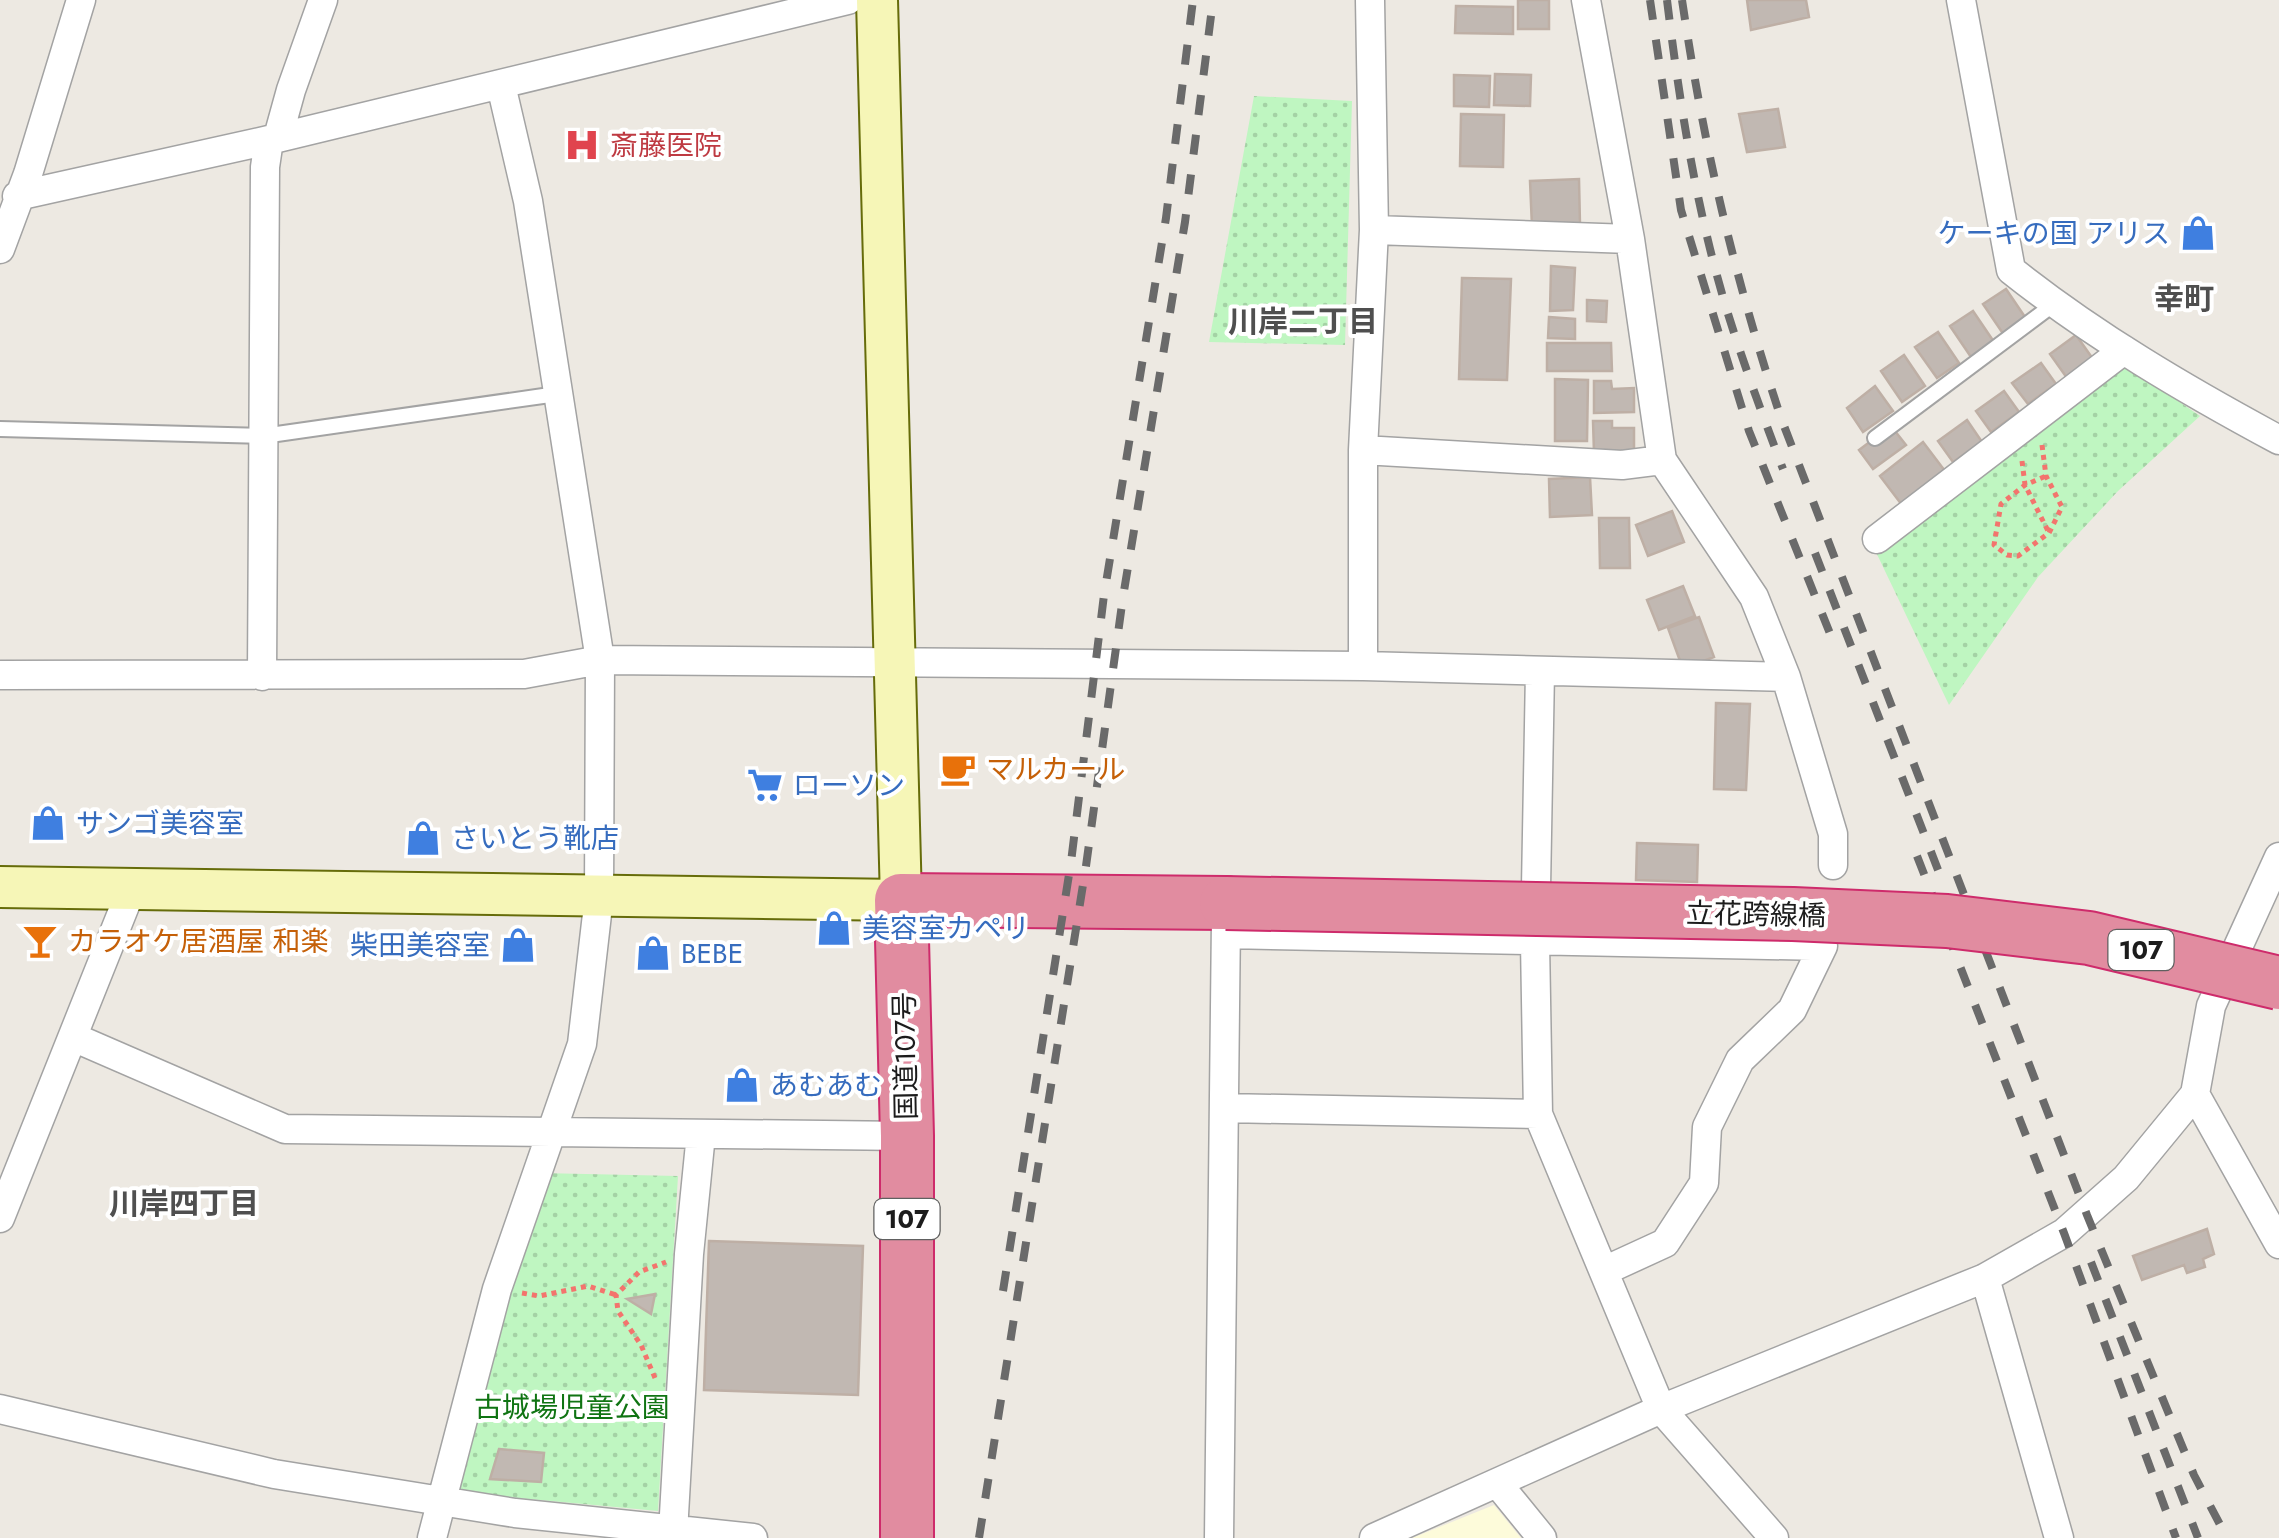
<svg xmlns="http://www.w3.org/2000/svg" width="2279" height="1538" viewBox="0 0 2279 1538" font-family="Jost,'Noto Sans JP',sans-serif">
<defs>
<pattern id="park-dots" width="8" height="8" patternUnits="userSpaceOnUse" patternTransform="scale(2.5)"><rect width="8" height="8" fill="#bff6c1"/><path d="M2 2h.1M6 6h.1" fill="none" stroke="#a4d2a5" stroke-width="1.8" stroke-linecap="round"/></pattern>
</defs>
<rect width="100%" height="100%" fill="#ede9e2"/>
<path fill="#fdfbda" d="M1494 1505 1521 1538H1412Z"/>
<path fill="url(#park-dots)" d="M1254 96 1352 101 1345 345 1209 342Z
M2123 363 2200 416 2118 491 2038 577 1949 705 1874 548Z
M540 1173 678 1176 658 1511 453 1492Z"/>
<path fill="#c1b8b2" stroke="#beafa5" stroke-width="2.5" d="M1518 0H1549V29H1518Z
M1747 0H1806L1809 17 1751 30Z
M1456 6 1513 7V34L1455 33Z
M1495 74 1531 75 1530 106 1494 105Z
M1454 75 1490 76 1489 107 1454 106Z
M1778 109 1785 147 1747 152 1739 114Z
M1461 114 1504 115 1503 167 1460 166Z
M1579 179 1580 224 1532 227 1530 181Z
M1551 266 1575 268 1573 310 1550 311Z
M1462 278 1511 279 1507 380 1459 379Z
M2006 289 2027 320 2004 335 1983 304Z
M1587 300 1607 301 1606 322 1587 321Z
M1973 311 1994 342 1971 357 1950 326Z
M1549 317 1575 319V339L1548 338Z
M1938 332 1959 363 1937 378 1915 347Z
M2076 335 2093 359 2067 378 2050 354Z
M1547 343H1611L1612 371H1547Z
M1904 355 1925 386 1902 402 1881 371Z
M2041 363 2056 384 2028 404 2012 383Z
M1555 379 1588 380 1587 441H1555Z
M1594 381H1611L1612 389 1634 388V412L1594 413Z
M1875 386 1893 411 1863 432 1847 408Z
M2004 391 2019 412 1991 432 1976 411Z
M1967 420 1982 442 1953 462 1938 441Z
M1593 421H1612V428H1634V452L1594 453Z
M1891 426 1906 445 1873 469 1859 450Z
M1923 442 1945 471 1902 505 1880 476Z
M1590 477 1592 515 1550 517 1549 479Z
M1672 511 1684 542 1648 556 1636 525Z
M1599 518H1629L1630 568H1600Z
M1683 586 1695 616 1659 630 1647 600Z
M1699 617 1714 657 1683 669 1668 628Z
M1716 703 1750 704 1746 790 1714 789Z
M1637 843 1698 845 1697 882 1636 880Z
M2207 1229 2214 1254 2203 1259 2205 1267 2187 1273 2184 1265 2142 1280 2133 1256Z
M709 1241 863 1246 858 1395 704 1390Z
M655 1294 651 1314 627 1299Z
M499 1449 544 1453 541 1482 490 1479Z"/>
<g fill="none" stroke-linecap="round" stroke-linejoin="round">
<defs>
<path id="lane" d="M0 429 263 436 557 394
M1875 438 2054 304"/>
<path id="street" d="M1961 0 2011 270C2094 336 2186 390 2279 440
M278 137 291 90 323 0
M17 196 269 140 848 0
M1374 230 1630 239
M0 249 28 174 81 0
M1363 450 1622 465 1662 460
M1877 539 2124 350
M1363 666V450L1374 230 1370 0
M1540 671 1535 942 1538 1114 1661 1409 1774 1538
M0 675 524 674 600 660 1363 666 1786 677 1754 597 1662 460 1630 239 1586 0
M262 676 265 167 269 140
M1786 677 1833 834V865
M1226 934 1823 946 1792 1010 1740 1060 1707 1127 1704 1183 1665 1243 1604 1271
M73 1037 285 1129 907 1136
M2195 1094 2279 1244
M1225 1108 1538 1114
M0 1218 132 888
M1985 1278 2059 1538
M0 1409 274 1474 515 1513 753 1538
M1498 1484 1542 1538
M673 1532 689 1254 701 1134
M432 1538 497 1289 582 1044 599 897 600 660 528 201 501 85
M1219 1538 1226 919
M1374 1538 1661 1409 1985 1278 2064 1233 2126 1178 2195 1094 2211 1006 2279 857"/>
<path id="secondary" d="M0 887 901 900 877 0"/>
<path id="highway" d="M907 1538V1136L901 900 1226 903"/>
</defs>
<use href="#lane" stroke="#a3a3a3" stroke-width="18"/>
<use href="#street" stroke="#a3a3a3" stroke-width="31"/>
<use href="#secondary" stroke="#666c0a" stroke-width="44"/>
<use href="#highway" stroke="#ce2b6b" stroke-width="56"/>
<path stroke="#f3746d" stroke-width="5" stroke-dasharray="5 5" stroke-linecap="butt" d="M2042 445 2046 476 2062 507 2049 533 2018 556 2007 555 1994 545 2001 504 2025 485 2046 476
M2022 461 2025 485 2049 533
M522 1293 539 1296 588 1286 616 1295
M655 1378 641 1345 618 1311 616 1295 639 1272 666 1262"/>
<use href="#lane" stroke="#fff" stroke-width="14"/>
<use href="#street" stroke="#fff" stroke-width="28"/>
<use href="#secondary" stroke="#f6f6b7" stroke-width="40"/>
<use href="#highway" stroke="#e18ca0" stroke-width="52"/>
<path stroke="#6a6a6a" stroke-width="8" stroke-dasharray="20 20" stroke-linecap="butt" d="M1650 0 1681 210 1749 431 1833 641
M1667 0C1680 107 1697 214 1729 317 1745 368 1764 419 1783 469
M1682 0C1704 148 1734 276 1781 418L2087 1215 2194 1475 2227 1538
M1815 553 1940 875
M1917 856 2064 1233 2176 1538
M2091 1262 2198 1538
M1003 1291 1071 862 1104 595 1166 218 1193 0
M979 1538 1086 866 1123 597 1185 222 1213 0"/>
<defs>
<path id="highway-bridge" d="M1226 903 1793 914 1947 921 2089 938 2279 983"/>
</defs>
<use href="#highway-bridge" stroke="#ce2b6b" stroke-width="56" stroke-linecap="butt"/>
<use href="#highway-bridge" stroke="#e18ca0" stroke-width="52"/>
</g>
<defs>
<symbol id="hospital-bare" viewBox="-9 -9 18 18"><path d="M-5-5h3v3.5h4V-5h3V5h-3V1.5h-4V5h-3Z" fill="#e0444e" stroke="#fff" stroke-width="2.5" paint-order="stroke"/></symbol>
<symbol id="shop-bare" viewBox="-9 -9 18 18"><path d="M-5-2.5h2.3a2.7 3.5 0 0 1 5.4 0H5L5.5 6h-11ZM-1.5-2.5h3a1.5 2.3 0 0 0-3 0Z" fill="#3f7fe0" stroke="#fff" stroke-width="2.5" paint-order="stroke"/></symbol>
<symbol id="cafe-bare" viewBox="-9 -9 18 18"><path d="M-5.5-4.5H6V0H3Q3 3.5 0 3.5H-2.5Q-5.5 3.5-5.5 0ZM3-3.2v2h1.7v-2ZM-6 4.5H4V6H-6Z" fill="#e8710a" stroke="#fff" stroke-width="2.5" paint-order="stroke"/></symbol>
<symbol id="supermarket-bare" viewBox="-9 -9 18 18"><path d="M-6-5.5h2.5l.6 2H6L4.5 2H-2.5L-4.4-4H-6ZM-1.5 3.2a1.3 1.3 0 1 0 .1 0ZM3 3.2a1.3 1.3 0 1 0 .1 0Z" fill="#3f7fe0" stroke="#fff" stroke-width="2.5" paint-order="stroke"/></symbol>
<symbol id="bar-bare" viewBox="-9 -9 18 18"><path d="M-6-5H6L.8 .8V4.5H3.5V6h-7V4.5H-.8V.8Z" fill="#e8710a" stroke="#fff" stroke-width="2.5" paint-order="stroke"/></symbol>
</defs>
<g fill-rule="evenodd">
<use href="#hospital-bare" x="557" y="120" width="50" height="50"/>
<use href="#shop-bare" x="2173" y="208" width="50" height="50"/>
<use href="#cafe-bare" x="933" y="744" width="50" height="50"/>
<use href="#supermarket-bare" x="740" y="760" width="50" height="50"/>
<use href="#shop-bare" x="23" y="798" width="50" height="50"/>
<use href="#shop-bare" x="398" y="813" width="50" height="50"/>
<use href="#shop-bare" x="809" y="903" width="50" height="50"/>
<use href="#bar-bare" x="15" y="916" width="50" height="50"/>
<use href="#shop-bare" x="493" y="920" width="50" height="50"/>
<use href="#shop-bare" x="628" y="928" width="50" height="50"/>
<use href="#shop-bare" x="717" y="1060" width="50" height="50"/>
</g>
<g text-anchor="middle" stroke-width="8" stroke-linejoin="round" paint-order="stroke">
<g fill="#fff" stroke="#606060" stroke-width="2.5">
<rect x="2108.5" y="930" width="65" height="40" rx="8"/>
<rect x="874.5" y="1199" width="65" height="40" rx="8"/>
</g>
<g font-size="25" font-weight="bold" fill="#1c1c1c">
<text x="2141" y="959">107</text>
<text x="907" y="1228">107</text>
</g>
<g font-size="28" fill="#be3a42" stroke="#fff" text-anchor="start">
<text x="610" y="155">斎藤医院</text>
</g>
<g font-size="28" fill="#366cbe" stroke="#fff" text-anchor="start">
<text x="2170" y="243" text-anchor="end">ケーキの国 アリス</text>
<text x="793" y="795">ローソン</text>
<text x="76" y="833">サンゴ美容室</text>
<text x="451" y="848">さいとう靴店</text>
<text x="862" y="938">美容室カペリ</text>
<text x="490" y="955" text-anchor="end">柴田美容室</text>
<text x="681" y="963">BEBE</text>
<text x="770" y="1095">あむあむ</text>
</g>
<g font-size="28" fill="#c56008" stroke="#fff" text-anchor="start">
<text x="986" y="779">マルカール</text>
<text x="68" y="951">カラオケ居酒屋 和楽</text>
</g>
<g font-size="28" fill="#1c1c1c" stroke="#fff">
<text transform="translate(1756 914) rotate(1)" y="10">立花跨線橋</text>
<text transform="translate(905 1056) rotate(-91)" y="10">国道107号</text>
</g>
<g font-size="28" fill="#107413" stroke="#fff">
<text x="572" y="1417">古城場児童公園</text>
</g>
<g font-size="30" font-weight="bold" fill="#4f4f4f" stroke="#fff">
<text x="2184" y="309">幸町</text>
<text x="1303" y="332">川岸二丁目</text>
<text x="184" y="1214">川岸四丁目</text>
</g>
</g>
</svg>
